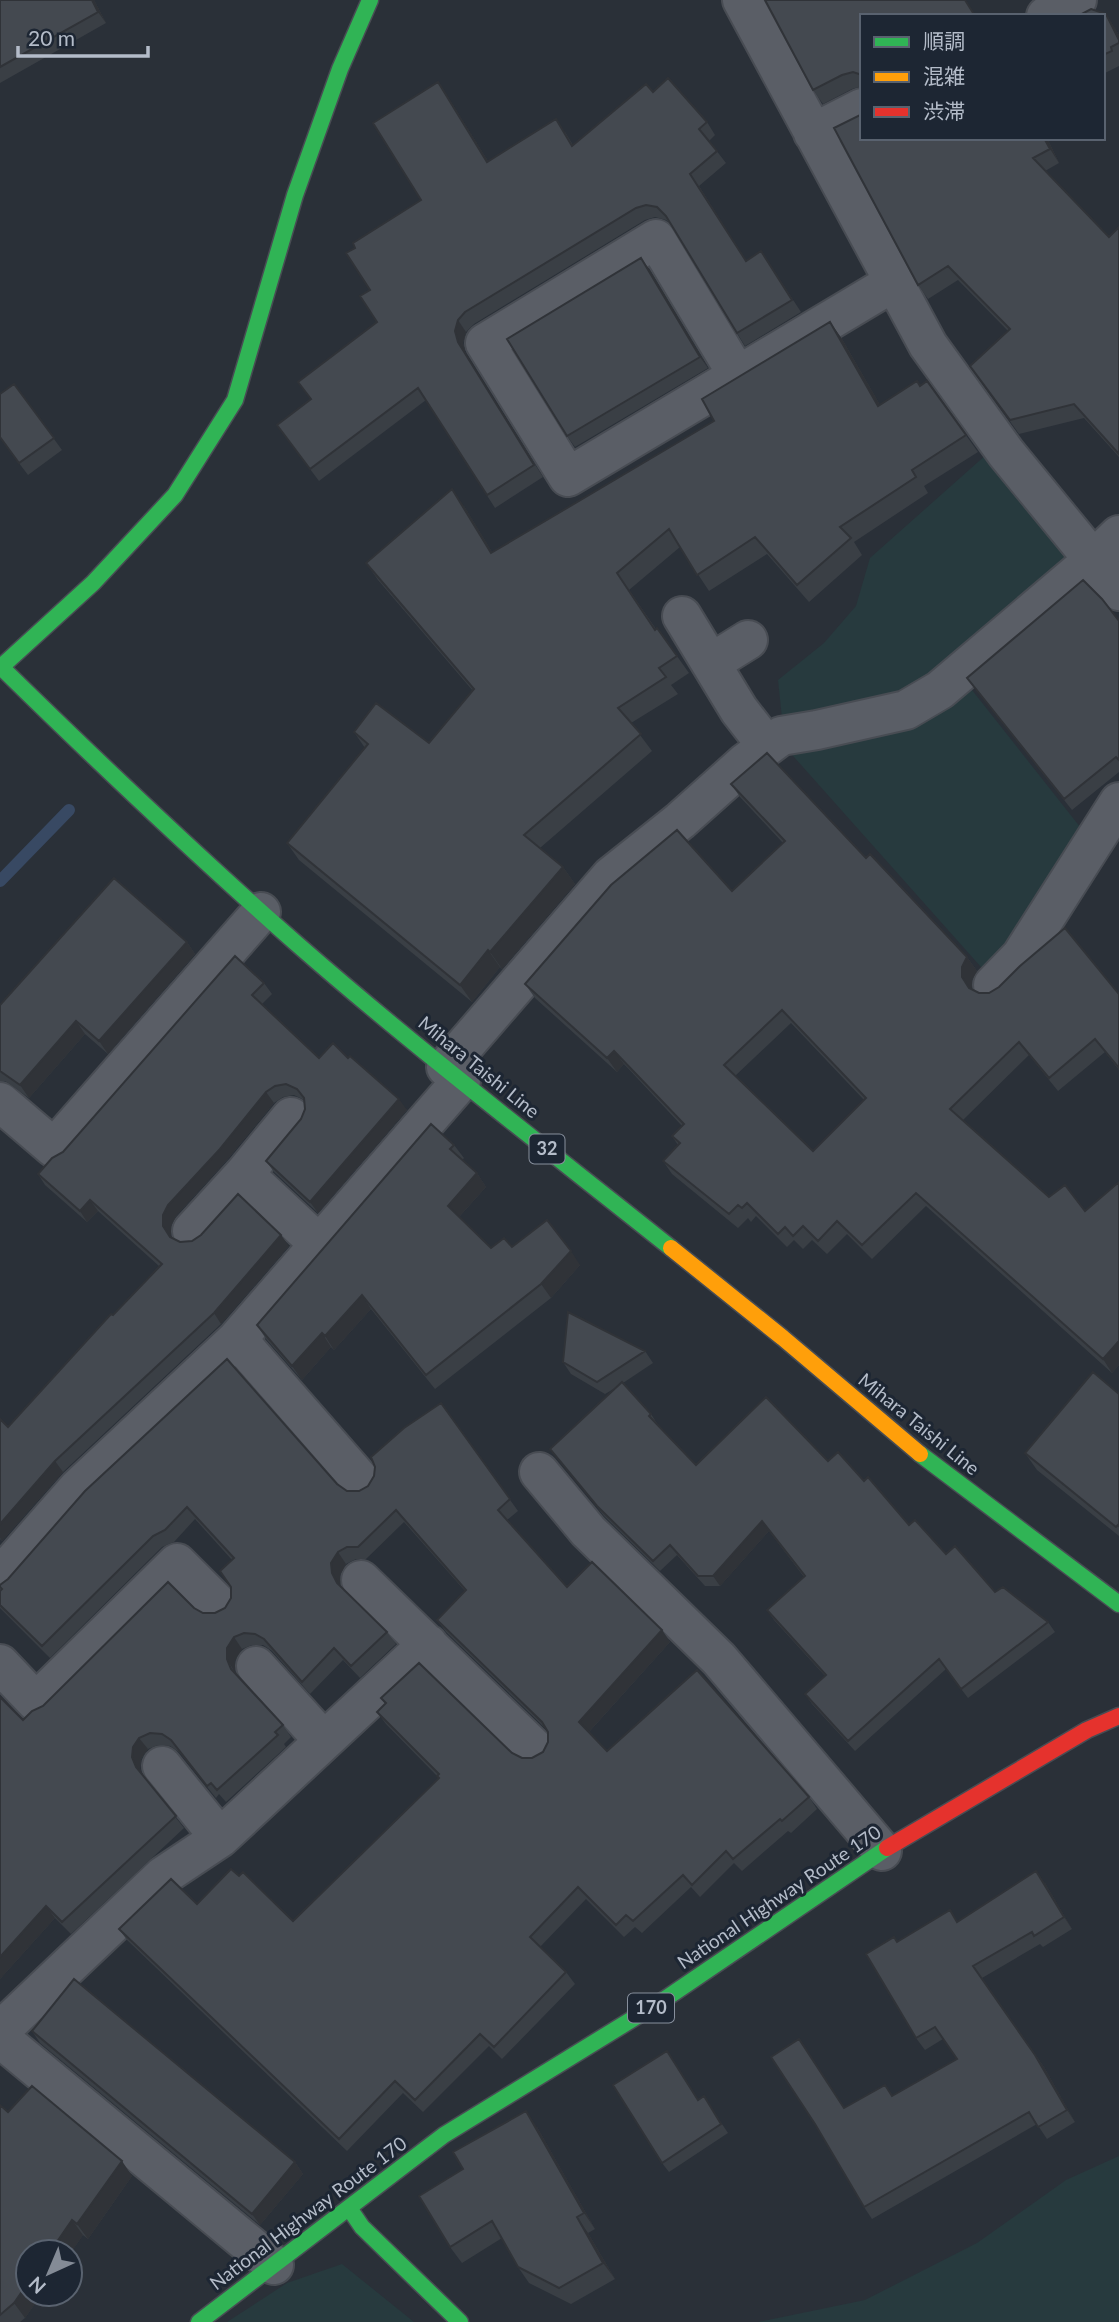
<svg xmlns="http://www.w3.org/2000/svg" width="1119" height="2322" viewBox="0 0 1119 2322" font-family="Lato,'Noto Sans JP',sans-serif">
<rect width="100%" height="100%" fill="#2a3038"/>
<path fill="#273a3e" d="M987 454 1072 553 913 693 782 718 778 680 824 643 856 606 870 558Z
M968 685 1088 837 1003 961 981 967 786 748Z
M1119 2156V2322H758L865 2300 977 2243 1066 2180Z
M342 2264 414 2322H227L287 2283Z"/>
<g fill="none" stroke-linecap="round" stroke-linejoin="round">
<path stroke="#384963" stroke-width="12" d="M0 881 69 810"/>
<defs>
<path id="street" d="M742 0 928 345 1006 453 1119 591
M1046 16 1077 0
M813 133 862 108
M738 376 656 239 485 343 568 477 894 282
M682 616 739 710 767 746
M711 663 748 640
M993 985 1021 956 1119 802
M446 1067 611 876 680 821 746 762 781 736 817 730 906 710 940 690 1093 560 1119 535
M0 1102 54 1148 261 912
M244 1174 320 1245
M192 1231 244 1174 291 1117
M237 1339 362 1482
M539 1472 588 1531 719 1659 882 1851
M0 1577 78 1488 237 1339 461 1081
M361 1580 535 1749
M0 1664 36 1702 177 1563 218 1604
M256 1666 324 1741
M162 1766 220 1838
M0 2031 163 1876 220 1838 428 1644
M0 2038 274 2265"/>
<path id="fast" d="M0 666C97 761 196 855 297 944 418 1050 546 1148 671 1248
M1 667 93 583 175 495 235 400 295 195 340 69 370 0
M920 1454 1119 1604
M349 2208 362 2227 460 2322
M199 2322 444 2135 665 1999 887 1848"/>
<path id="slow" d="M671 1248 783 1338 920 1454"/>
<path id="jam" d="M887 1848 1087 1730 1119 1716"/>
</defs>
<use href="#street" stroke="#484c53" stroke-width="42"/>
<use href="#fast" stroke="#484c53" stroke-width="19"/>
<use href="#slow" stroke="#484c53" stroke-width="19"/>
<use href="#jam" stroke="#484c53" stroke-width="19"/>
<use href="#street" stroke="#5a5e66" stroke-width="38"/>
<use href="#fast" stroke="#30b455" stroke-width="16"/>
<use href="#slow" stroke="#ff9f0a" stroke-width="16"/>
<use href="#jam" stroke="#e5322d" stroke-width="16"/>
</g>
<path fill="#3a3f45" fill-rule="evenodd" d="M0 0H94L106 23 0 83Z
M1106 14 1119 35V66L1103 74V16Z
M862 16V86L852 89 823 104 813 90Z
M653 92 707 122 715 135 709 141 726 163 699 186 746 261 761 251 801 312 745 346 737 333 672 225 666 220 655 217 645 220 474 324 466 332 463 343 466 355 543 477 495 508 426 400 319 481 277 425 311 399 298 382 377 322 370 290 421 200 446 94 488 161 565 132 573 145Z
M1047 138 1059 163 1045 171 1109 237 1119 227V457L1084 418 1019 434 970 366 1008 331 958 280 928 299 918 285Z
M649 269 708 368 575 447 567 436Z
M830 322 842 339 880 405 920 385 927 381 978 452 924 486 928 493 854 542 862 555 809 602 767 554 709 591 680 547 629 590 656 629 657 628 689 673 671 685 678 694 631 723 652 751 540 848 563 867 575 884 502 969 500 967 472 1002 299 860 287 843 365 748 354 732 429 743 473 691 378 580 366 563 464 506 492 552 714 421Z
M14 384 62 450 28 475 0 438Z
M1119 621V772L1072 810 967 678Z
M731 784 866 858 967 957 977 971 972 980V989L979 993 1119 994V1070L1105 1052 1058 1091 1029 1055 963 1120 1049 1197 1085 1211 1119 1182V1365L1112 1373 926 1206 872 1259 847 1234 827 1254 812 1240 803 1249 794 1240 787 1247 756 1216 751 1222 748 1218 738 1228 672 1174 663 1161 678 1145 672 1136 682 1126 624 1064 617 1072 535 998 525 984 732 891 783 843 740 797ZM791 1023 864 1100 813 1151 735 1076Z
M187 942 195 954 108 1054 85 1034 29 1098 5 1081H0V1005Z
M264 983 272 994 262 1004 319 1058H348L407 1110 318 1213 274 1172 266 1161 301 1119 305 1109 304 1100 294 1095 283 1097 274 1103 227 1160 176 1216 171 1226V1237L180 1242 289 1246 221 1324 63 1472 2 1541 0 1539V1419L8 1427 159 1266 98 1211 87 1222 45 1185 38 1174 63 1152Z
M454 1145 464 1158 462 1160 477 1173 486 1187 459 1217 491 1248 512 1247 580 1265 551 1298 435 1389 371 1309 334 1350 331 1347 302 1380 266 1339 257 1325Z
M645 1351 653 1363 623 1383 651 1414 658 1425 696 1465 828 1461 864 1481 909 1525 995 1592 1048 1622 1055 1632 968 1698 946 1669 855 1751 812 1704 805 1694 825 1676 774 1620 767 1610 804 1577 769 1531 720 1586H705L677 1555 660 1571 604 1516 550 1449 617 1387 605 1394 571 1374 563 1362Z
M1119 1394V1536L1037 1470 1025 1453Z
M441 1403 518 1511 507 1520 567 1587 662 1630 670 1642 589 1732 607 1751 809 1797 817 1809 791 1833 788 1831 742 1871 734 1863 700 1897 691 1887 642 1933 635 1927 624 1937 586 1899 540 1947 566 1972 575 1984 502 2059 489 2046 423 2112 403 2093 347 2151 127 1940 119 1929 197 1904 239 1876 293 1921 439 1778 386 1724 377 1712 385 1704 381 1698 522 1758H532L543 1752 548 1742 547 1730 446 1632 437 1620 465 1591 404 1522 366 1559H356L346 1564 340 1575 341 1587 387 1632 396 1644 360 1678 343 1660 310 1694 272 1651 263 1645H252L242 1649 235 1660V1671L283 1725 291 1737 284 1744 286 1747 226 1802 219 1794 216 1798 179 1752 170 1746 158 1745 148 1749 141 1759 140 1769 143 1776 184 1828 71 1934 55 1918 0 1979 23 1720 43 1706 194 1608 203 1613H215L225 1608 231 1598 232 1560 195 1519 174 1542 162 1547 50 1658 0 1608V1591L2 1590 0 1587 8 1579 85 1491 337 1484 347 1491H359L368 1486Z
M1045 1883 1072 1929 1043 1947 1040 1944 982 1978 1044 2067 1075 2122 1047 2139 1037 2124 872 2219 864 2207 807 2051 844 2108 885 2085 893 2096 957 2059 943 2039 925 2050 916 2038 897 1941 958 1921Z
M32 2031 295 2162 303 2174 260 2225 40 2043Z
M673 2060 698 2100 710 2106 728 2133 669 2172 662 2163Z
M0 2105 8 2112 132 2176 88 2239 83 2235 25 2318 20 2322H0Z
M537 2127 595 2229 588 2233 615 2279 571 2304 529 2283 518 2267 502 2238 462 2263 450 2247Z"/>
<path fill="#303338" d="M92 0H94L106 23 98 12Z
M1106 14 1115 28 1119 35V40Z
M438 82 446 94 496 174 487 162Z
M1044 138H1047L1059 163 1050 149Z
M641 258 649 269 708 368 700 357Z
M458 320 466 332 463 343 466 355 543 477 458 342 455 331Z
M830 322 842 339 890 422 878 406Z
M452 489 464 506 503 570 491 553Z
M563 867 575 884 502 969 490 952Z
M187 942 195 954 108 1054 99 1041Z
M488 950 500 967 472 1002 460 985Z
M967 957 977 971 972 980V990L978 1001 962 977V967Z
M76 1021 85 1034 29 1098 20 1085Z
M614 1051 624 1064 617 1072 607 1058Z
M266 1092 274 1103 227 1160 176 1216 171 1226V1237L163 1226V1215L168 1205Z
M399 1099 407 1110 318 1213 310 1202Z
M477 1173 486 1187 457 1219 448 1206Z
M90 1200 98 1211 87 1222 80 1211Z
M281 1235 289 1246 221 1324 214 1313Z
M571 1251 580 1265 551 1298 541 1284Z
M362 1295 371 1309 334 1350 325 1336Z
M322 1333 331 1347 302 1380 292 1366Z
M1119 1341V1365L1112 1373 1103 1359Z
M55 1461 63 1472 2 1541 0 1538V1524Z
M762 1521 769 1531 720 1586 713 1576Z
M338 1552 346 1564 340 1575V1585L345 1595 332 1573 331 1563Z
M662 1630 670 1642 587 1734 579 1722Z
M234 1637 242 1649 235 1660V1671L240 1681 227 1659V1648Z
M139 1738 148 1749 141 1759 140 1769 145 1779 136 1767 132 1757 133 1747Z
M1036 1871 1045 1883 1072 1929 1064 1917Z
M46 1906 55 1918 0 1979V1957Z
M1035 2055 1044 2067 1075 2122 1067 2110Z
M526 2111 537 2127 595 2229 584 2213Z
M122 2161 132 2176 88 2239 77 2224Z
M295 2162 303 2174 260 2225 252 2214Z
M577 2217 588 2233 615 2279 603 2263Z
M72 2220 83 2235 70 2254V2252H50Z
M28 2283V2294H42L25 2318 14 2303Z"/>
<path fill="#444950" stroke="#303338" stroke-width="2" fill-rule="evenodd" d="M0 0H92L98 12 0 67Z
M765 0H965L975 16H862V75L853 72 842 75 813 90Z
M1091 9 1106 14 1119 40V43L1111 47 1112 51 1103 55V16H1078Z
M668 78 707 122 699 129 717 151 690 174 746 261 761 251 792 300 737 333 666 216 657 207 646 205 636 208 465 312 458 320 455 331 458 342 534 465 487 495 418 388 310 469 277 425 311 399 298 382 377 322 360 296 370 290 346 253 355 248 353 243 421 200 373 123 438 82 487 162 556 119 572 146 646 84 653 92Z
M862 114V138H1044L1050 149 1033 158 1109 237 1119 227V454L1074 404 1010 420 970 366 1010 329 948 266 918 285 834 128Z
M641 258 700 357 567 436 507 339Z
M830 322 878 406 917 381 920 386 927 381 966 435 912 470 916 477 840 527 851 538 797 585 755 537 697 575 669 529 617 573 655 630 657 628 677 656 659 668 666 677 618 708 641 734 524 835 563 867 490 952 488 950 460 985 287 843 368 744 354 732 376 703 429 743 474 689 366 563 452 489 491 553 714 421 702 399Z
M14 384 54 438 19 463 0 437V394Z
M1083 580 1102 599 1119 621V760L1116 757 1064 799 967 678Z
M767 753 866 858 870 854 967 957 962 967V977L969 988 979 993H989L999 987 1020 966 1065 928 1119 994V1068L1095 1039 1049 1078 1019 1042 950 1109 1049 1197 1065 1185 1085 1211 1119 1182V1341L1103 1359 916 1193 862 1245 837 1221 818 1241 803 1226 793 1236 785 1227 778 1234 747 1203 742 1208 738 1205 729 1214 663 1161 680 1143 672 1136 684 1124 614 1051 607 1058 525 984 611 885 677 830 732 891 785 841 731 784ZM782 1010 866 1098 813 1151 724 1065Z
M114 878 187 942 99 1041 76 1021 20 1085 0 1071V1005Z
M235 956 264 983 252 995 319 1058 333 1043 348 1058 350 1056 399 1099 310 1202 266 1161 301 1119 305 1109 304 1098 297 1089 286 1084 275 1086 266 1092 220 1149 168 1205 163 1215V1226L170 1237 180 1242 192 1241 201 1235 238 1194 281 1235 214 1313 55 1461 0 1524V1419L8 1427 111 1314 113 1315 162 1264 90 1200 80 1211 38 1174 52 1158 63 1152Z
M431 1124 454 1145 450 1149 477 1173 448 1206 491 1248 504 1238 512 1247 547 1220 571 1251 541 1284 426 1375 362 1295 325 1336 322 1333 292 1366 257 1325Z
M568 1312 645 1351 597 1382 563 1362Z
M227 1359 337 1484 347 1491H359L368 1486 374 1476 375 1467 371 1457 404 1428 441 1403 510 1499 498 1510 567 1587 592 1562 662 1630 579 1722 607 1751 697 1670 809 1797 782 1821 780 1819 733 1859 726 1851 692 1885 683 1875 633 1921 626 1915 616 1925 578 1887 530 1937 566 1972 494 2047 480 2034 415 2100 395 2081 339 2139 119 1929 171 1879 197 1904 231 1869 239 1876 243 1872 293 1921 439 1778 437 1776 439 1774 377 1712 386 1703 381 1698 419 1663 512 1753 522 1758H532L543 1752 548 1742V1732L542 1722 437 1620 466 1590 396 1510 358 1547H347L338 1552 331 1563 332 1573 337 1583 387 1632 351 1666 334 1648 302 1682 264 1639 255 1634 244 1633 234 1637 227 1648V1659L231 1669 283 1725 275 1732 278 1735 217 1790 211 1783 207 1786 171 1740 162 1734 150 1733 139 1738 133 1747 132 1757 136 1767 176 1816 62 1922 46 1906 0 1957V1697L23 1720 32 1711 43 1706 168 1582 194 1608 203 1613H215L225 1608 231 1598V1587L220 1571 234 1558 187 1507 165 1530 153 1536 42 1646 0 1605V1591L2 1589 0 1587V1585L8 1579 85 1491Z
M1093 1372 1119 1394V1526L1118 1525 1116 1527 1025 1453Z
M622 1382 651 1414 649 1416 696 1465 766 1397 828 1461 838 1452 864 1481 868 1477 909 1525 915 1520 946 1554 955 1546 995 1592 1003 1587 1048 1622 961 1689 939 1659 848 1741 805 1694 826 1675 767 1610 805 1576 762 1521 713 1576H698L670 1545 653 1561 597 1506 550 1449Z
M1036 1871 1064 1917 1034 1936 1032 1932 973 1966 1035 2055 1067 2110 1038 2127 1029 2112 864 2207 815 2124 771 2057 799 2039 844 2108 885 2085 892 2096 957 2059 935 2027 916 2038 866 1954 894 1937 897 1942 950 1910 957 1922Z
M74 1979 295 2162 252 2214 32 2031Z
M667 2051 698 2100 704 2096 721 2124 662 2163 613 2085Z
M32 2086 122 2161 77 2224 72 2220 50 2252H28V2283L14 2303 0 2315V2105L8 2112Z
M526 2111 584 2213 577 2217 603 2263 559 2288 518 2267 492 2221 450 2247 419 2196 463 2169 453 2152Z"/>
<g text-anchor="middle" stroke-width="6" stroke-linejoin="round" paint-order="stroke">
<g fill="#1d2633" stroke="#878f9c" stroke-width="2">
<rect x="529.5" y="1134.5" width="35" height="29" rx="5"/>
<rect x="628" y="1993.5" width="46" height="29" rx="5"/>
</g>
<g font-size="18" font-weight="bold" fill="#b4bcc9">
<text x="547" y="1155">32</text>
<text x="651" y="2014">170</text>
</g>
<g font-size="19" fill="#b4bcc9" stroke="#1d2633">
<text transform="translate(479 1067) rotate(39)" y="7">Mihara Taishi Line</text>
<text transform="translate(919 1424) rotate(39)" y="7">Mihara Taishi Line</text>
<text transform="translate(779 1897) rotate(-34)" y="7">National Highway Route 170</text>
<text transform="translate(308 2213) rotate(-37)" y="7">National Highway Route 170</text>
</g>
</g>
<rect x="860" y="14" width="245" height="126" fill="#1d2633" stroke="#59626f" stroke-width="2"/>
<rect x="874" y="37" width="35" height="10" fill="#30b455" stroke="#59626f" stroke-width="2"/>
<text x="923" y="49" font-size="21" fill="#b4bcc9">順調</text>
<rect x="874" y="72" width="35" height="10" fill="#ff9f0a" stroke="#59626f" stroke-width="2"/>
<text x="923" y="84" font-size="21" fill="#b4bcc9">混雑</text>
<rect x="874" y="107" width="35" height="10" fill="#e5322d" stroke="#59626f" stroke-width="2"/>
<text x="923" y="119" font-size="21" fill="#b4bcc9">渋滞</text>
<g transform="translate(49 2273) rotate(224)"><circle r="33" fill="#1d2633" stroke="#59626f" stroke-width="2"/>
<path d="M0-5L12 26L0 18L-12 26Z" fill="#848b96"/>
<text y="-10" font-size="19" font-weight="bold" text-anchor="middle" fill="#b4bcc9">N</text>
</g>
<path d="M18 46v10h130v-10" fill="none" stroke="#b4bcc9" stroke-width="3.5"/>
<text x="28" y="46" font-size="21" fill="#b4bcc9" stroke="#1d2633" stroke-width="5" paint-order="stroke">20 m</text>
</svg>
